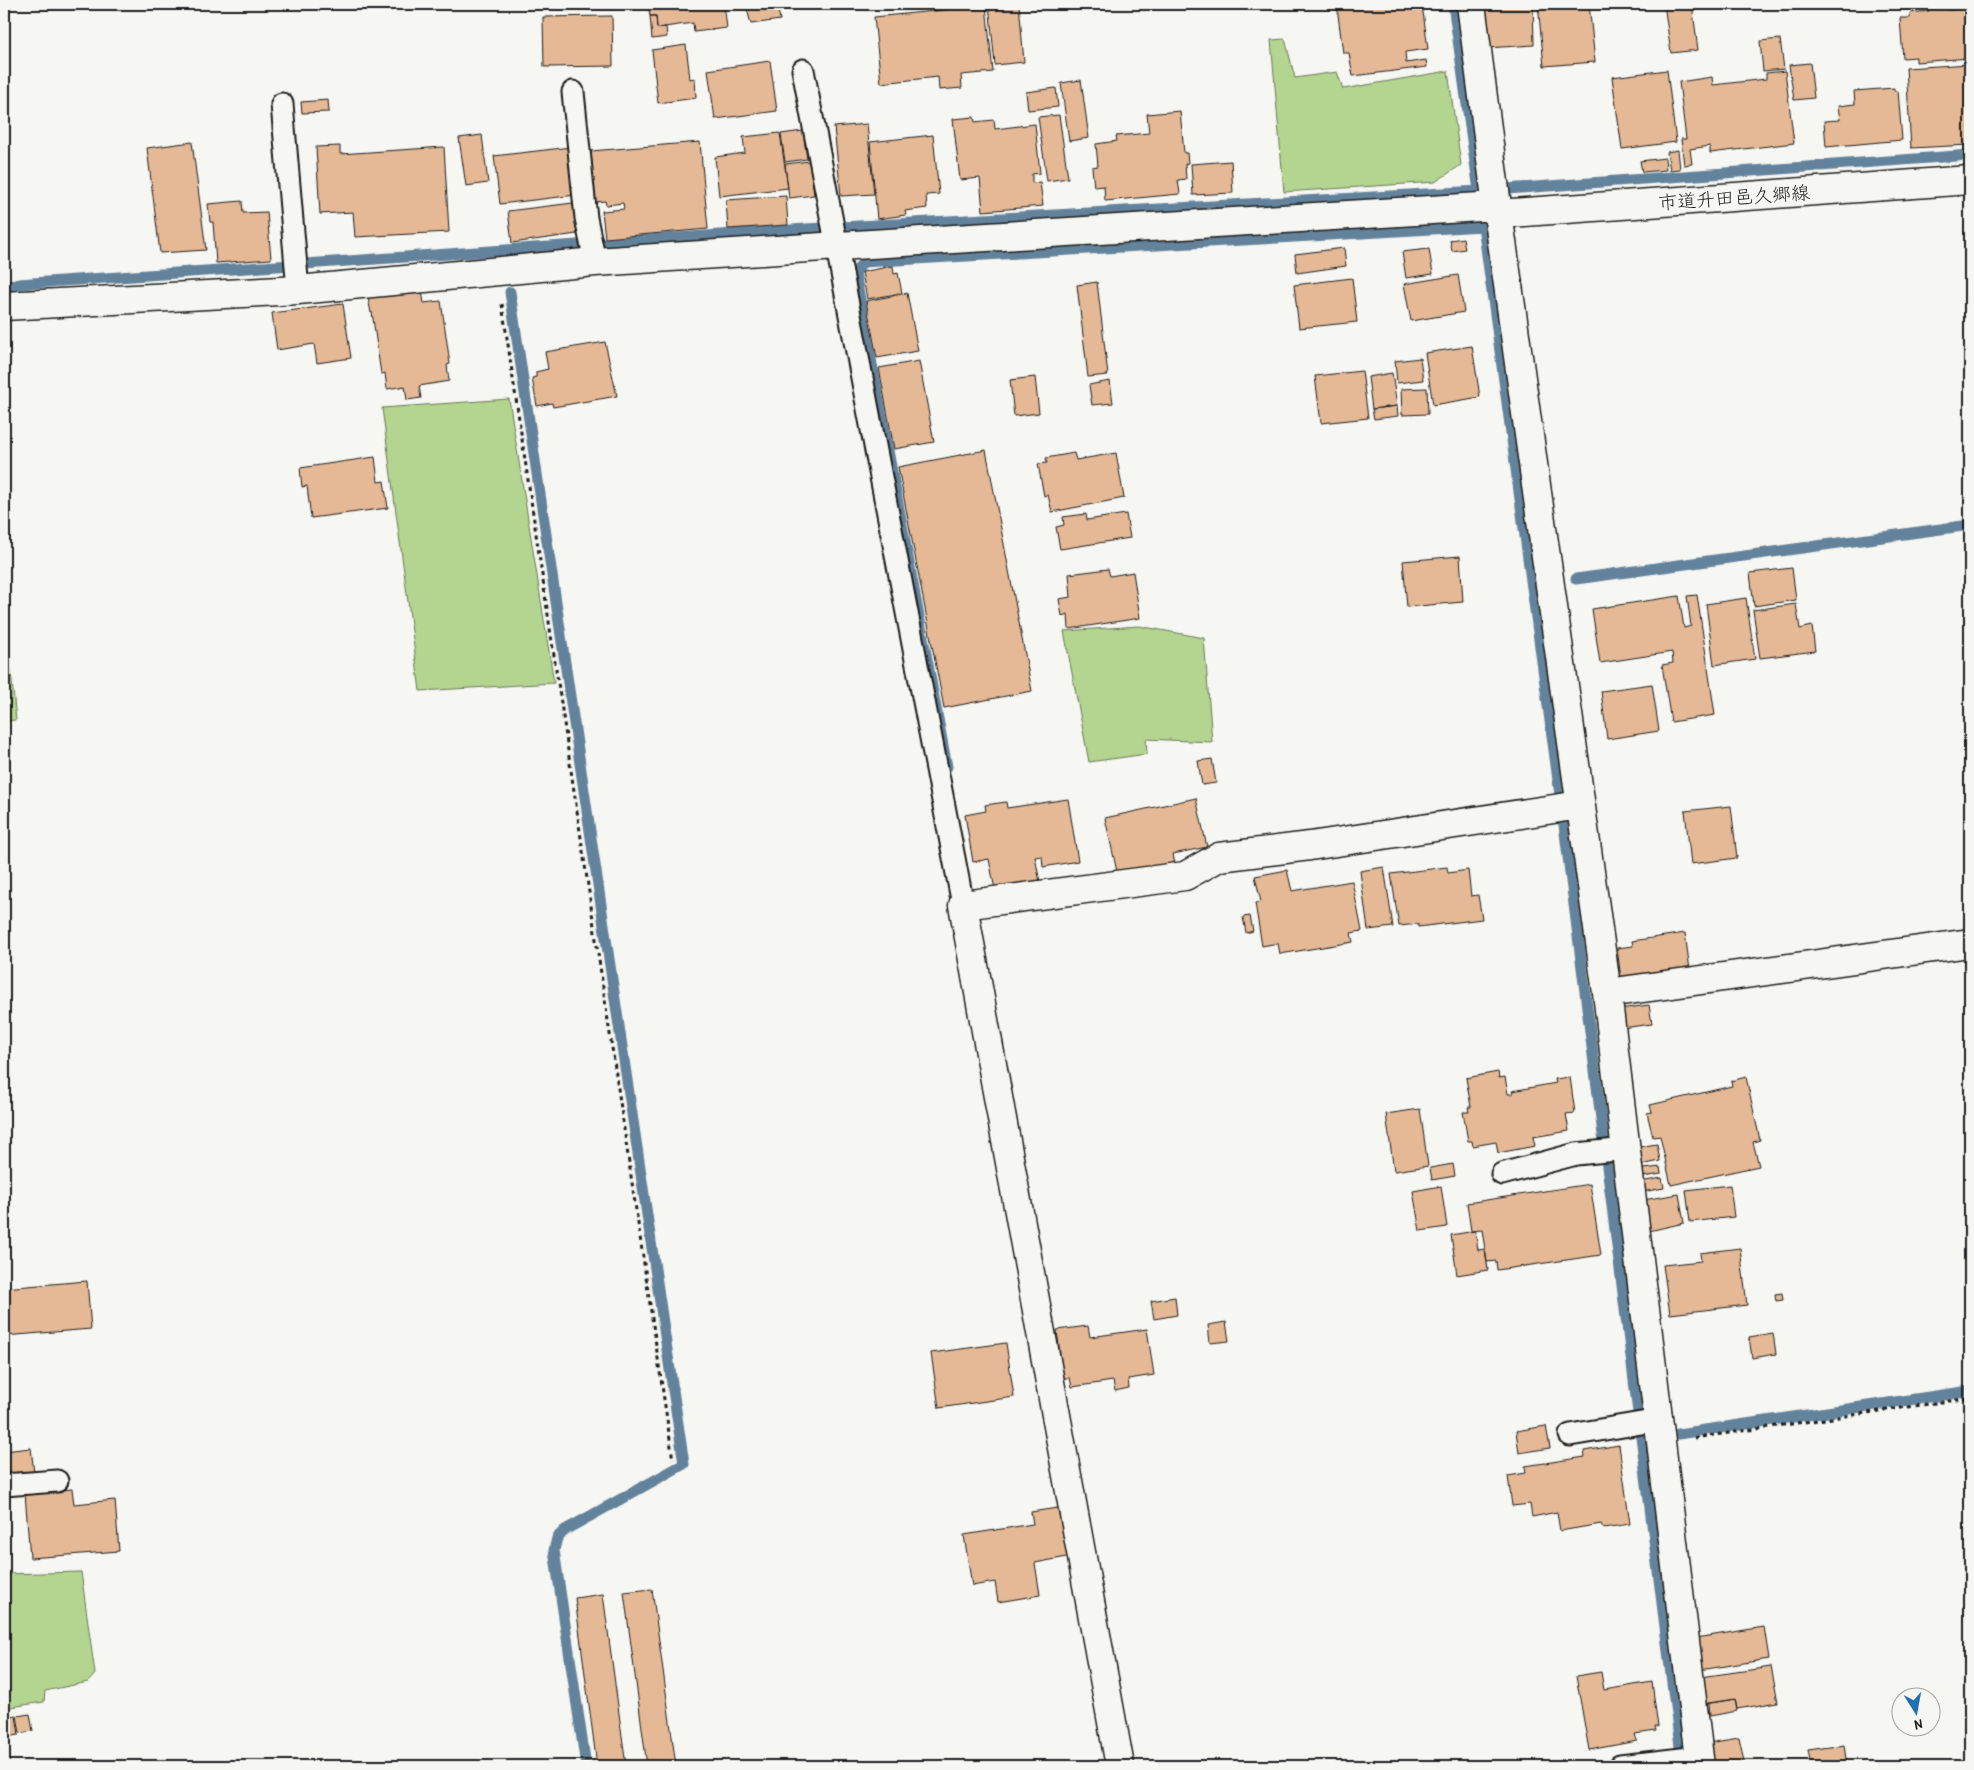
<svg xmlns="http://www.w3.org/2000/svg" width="1974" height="1770" viewBox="0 0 1974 1770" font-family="'Patrick Hand','Klee One',sans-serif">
<rect width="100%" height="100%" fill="#f6f6f2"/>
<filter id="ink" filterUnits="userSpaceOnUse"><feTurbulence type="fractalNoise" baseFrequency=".02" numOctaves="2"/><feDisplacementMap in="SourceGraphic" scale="10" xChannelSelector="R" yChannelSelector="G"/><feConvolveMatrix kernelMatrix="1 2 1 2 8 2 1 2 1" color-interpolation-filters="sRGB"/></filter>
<g filter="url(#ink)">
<path fill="#b4d58f" stroke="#687856" d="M1285 39 1295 78 1337 72 1343 89 1448 71 1461 165 1435 182 1284 192 1271 40Z
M509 399 554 683 420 691 382 408Z
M4 604 16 720 4 721Z
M1139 626 1204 638 1212 742 1146 739 1147 754 1089 762 1064 631Z
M81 1572 95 1674 88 1682 45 1691 44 1702 4 1708V1574Z"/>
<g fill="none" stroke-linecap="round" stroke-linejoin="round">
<path stroke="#64839c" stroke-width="11" d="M1453 4 1480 198
M1482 218 1563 817 1682 1762
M4 285 806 229 1479 191 1970 155
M510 292 684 1464 565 1530 557 1538 554 1550 586 1766
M1576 579 1970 525
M947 767 855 273 863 262 1483 226
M1678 1434 1970 1391"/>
</g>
<path fill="#e5b995" stroke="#1c1c1c" d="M648 4H724L727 28 694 32 693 23 657 28 656 16H650Z
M777 4 780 20 751 24 747 9Z
M932 4H963L933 11Z
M989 4H1019L1024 62 995 65Z
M1365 4H1422L1428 49 1405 52 1406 63 1426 60 1427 67 1353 76 1349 53H1343L1337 7Z
M1484 4H1533L1534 45 1486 48Z
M1538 4H1589L1595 62 1544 66Z
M1664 4H1692L1698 50 1671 53Z
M1947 4 1948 10 1968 8V4H1970V58L1916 62V57L1903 58 1900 18H1910V13L1929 11V6Z
M986 6 993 72 961 75 962 88 939 90 938 77 881 83 874 17Z
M612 16 613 66 544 67 543 17Z
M650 16H656L657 28 666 27 667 37 652 39Z
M1780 39 1784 69 1763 71 1760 41Z
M686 45 690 79 695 78 696 98 658 103 652 50Z
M770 61 777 111 715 119 708 70Z
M1810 63 1814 98 1794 100 1789 65Z
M1970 64V145L1911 148 1906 68Z
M1667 70 1676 142 1622 149 1612 77Z
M1785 71 1794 143 1710 153V146L1690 149 1692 164 1684 165 1681 139H1686L1679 82 1712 77 1713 85 1766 79V73Z
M1081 80 1089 138 1069 141 1061 83Z
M1056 88 1058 107 1028 110 1026 92Z
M1894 88V91H1898L1902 140 1826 147 1824 121 1840 120 1838 106 1855 104 1854 91Z
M328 100 329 112 302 113 301 102Z
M1180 111 1184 153H1187L1188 163 1185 164 1186 179 1178 180 1180 194 1105 201 1104 186 1094 187 1092 167 1098 166 1096 144 1117 141 1116 136 1149 133 1147 114Z
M1059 115 1068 178 1047 181 1038 117Z
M974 117 975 122 994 120 995 129 1035 124 1040 173 1032 174V183L1040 182 1043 206 983 211 980 178 960 180 953 119Z
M867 124 874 194 841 196 834 127Z
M803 131 807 159 785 162 781 134Z
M780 133 788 188 719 196 715 157 745 153 743 137Z
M482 135 488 183 466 186 459 138Z
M933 135 939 194 926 195 927 208 905 211 906 215 877 219 870 142Z
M192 142 206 250 160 253 147 148Z
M700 142 708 229 605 238 602 211 624 209 623 203 606 205 605 201 595 202 591 151Z
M340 146V154L444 147 449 232 355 237 353 212 320 214 316 147Z
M571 147 576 195 500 204 494 156Z
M1678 150 1680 169 1670 170 1667 152Z
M1665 158 1666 170 1642 172 1640 161Z
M810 161 814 195 789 198 785 164Z
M1231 161 1233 193 1193 195 1191 164Z
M786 196 788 225 728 229 726 200Z
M242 201 243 213 267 212 271 259 216 263 213 222H210L208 204Z
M573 203 577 234 512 243 508 211Z
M1463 238 1465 249 1452 251 1450 240Z
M1344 248 1346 266 1297 273 1295 254Z
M1429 249 1433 274 1406 278 1402 252Z
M893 266 894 274 898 273 902 293 867 299 862 272Z
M1458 275 1464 312 1411 321 1404 284Z
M1352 278 1357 322 1299 328 1294 285Z
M1097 282 1108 375 1088 377 1077 285Z
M422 291 424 303 441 301 450 364 447 365 449 381 419 386 421 398 407 400 405 386 387 389 385 373 381 374 372 312 371 313 368 298Z
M907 293 918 351 877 358 866 301Z
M343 304 351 358 317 363 314 344 277 350 272 313Z
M605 342 617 396 553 407 552 403 537 406 532 378 536 377V372L548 369 545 352Z
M1472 346 1480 397 1433 405 1425 353Z
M1420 358 1423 380 1397 383 1395 361Z
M919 361 934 442 894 449 879 368Z
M1362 371 1368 418 1321 423 1315 376Z
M1392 373 1397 406 1372 409 1368 377Z
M1035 377 1039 413 1014 416 1010 380Z
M1110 381 1113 403 1092 405 1089 385Z
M1427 388 1428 414 1402 415 1401 389Z
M1397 406 1398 416 1374 419 1372 409Z
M986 450 1032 691 944 708 898 467Z
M1074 453 1076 460 1116 453 1124 498 1052 512 1048 495 1044 496 1038 464 1047 463 1046 458Z
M375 457 378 482 384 481 388 508 311 518 307 486 302 487 300 468Z
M1086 514 1087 520 1126 514 1130 538 1060 549 1056 527 1064 525 1063 517Z
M1460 556 1463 602 1407 607 1403 561Z
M1792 568 1796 600 1754 606 1750 573Z
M1108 569 1110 576 1133 572 1140 618 1069 629 1068 614 1062 616 1059 599 1071 597 1069 574Z
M1697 595 1715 715 1671 722 1662 665 1673 663 1672 652 1600 663 1592 609 1679 596 1684 628 1691 626 1687 596Z
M1746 598 1755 659 1714 665 1706 604Z
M1796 604 1800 629 1812 626 1815 651 1760 658 1753 610Z
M1652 684 1659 731 1607 739 1601 691Z
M1212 759 1216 783 1202 785 1198 761Z
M1196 798 1207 847 1173 854 1175 865 1118 876 1105 818Z
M1068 799 1078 861 1043 867 1042 856 1035 857 1040 882 995 890 989 859 973 862 965 815 986 811 985 805 1006 802 1007 808Z
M1731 806 1737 858 1691 864 1685 811Z
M1384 867 1393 927 1368 930 1360 871Z
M1447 867 1448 873 1468 870 1471 896 1478 895 1482 919 1418 927V924L1399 926 1391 874Z
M1287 870 1292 891 1352 881 1362 931 1351 933 1353 942 1280 954 1278 943 1262 946 1255 903 1261 902 1255 876Z
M1250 916 1253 931 1246 933 1243 917Z
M1685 933 1690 970 1621 979 1617 948 1633 946 1632 941Z
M1649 1005 1652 1024 1622 1028 1619 1009Z
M1498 1072 1499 1078 1505 1077 1508 1094H1513L1512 1091 1556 1083 1555 1079 1570 1077 1575 1113 1566 1114 1569 1131 1533 1137 1535 1146 1498 1153 1496 1142 1473 1146 1472 1141H1468L1463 1112H1469L1468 1107H1471L1466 1078Z
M1746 1077 1760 1140 1753 1142 1759 1166 1671 1185 1660 1136 1653 1137 1647 1113 1652 1112 1650 1105 1732 1086 1731 1081Z
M1420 1109 1428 1166 1394 1171 1386 1114Z
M1657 1144 1660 1161 1641 1165 1638 1147Z
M1453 1164 1455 1176 1432 1180 1430 1168Z
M1660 1167 1661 1174 1637 1178 1636 1170Z
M4 1176 8 1235H4Z
M1662 1178 1664 1188 1642 1192 1640 1182Z
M1590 1184 1601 1255 1497 1270 1496 1261 1487 1262 1482 1230 1471 1231 1467 1203Z
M1730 1185 1734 1217 1690 1222 1686 1190Z
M1441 1186 1447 1227 1420 1231 1413 1191Z
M1679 1194 1684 1223 1649 1231 1643 1200Z
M1475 1231 1478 1250 1485 1249 1488 1270 1457 1275 1451 1235Z
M1740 1248 1747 1305 1670 1314 1663 1265 1701 1261 1700 1253Z
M87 1281 91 1329 4 1336V1288Z
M1782 1293 1783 1300 1776 1301 1775 1294Z
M1175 1297 1177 1315 1154 1319 1151 1301Z
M1226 1322 1229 1341 1210 1343 1208 1325Z
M1088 1326 1090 1337 1147 1329 1154 1375 1128 1379 1129 1388 1115 1391 1113 1381 1072 1387 1070 1378H1063L1057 1330Z
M1773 1333 1776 1354 1752 1358 1749 1337Z
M1006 1343 1014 1397 939 1408 931 1353Z
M1546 1426 1550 1448 1519 1453 1516 1431Z
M1619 1445 1630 1524 1603 1528 1601 1524 1560 1531 1557 1512 1532 1517 1530 1504 1512 1506 1508 1476 1526 1473 1525 1466 1585 1457 1584 1451Z
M31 1448 34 1473 4 1477V1451Z
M72 1489 74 1504 115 1500 119 1551 30 1558 25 1493Z
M1064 1507 1072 1556 1035 1563 1040 1595 998 1602 995 1582 972 1586 964 1535 1033 1524 1031 1512Z
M652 1589 676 1766H647L624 1592Z
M603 1594 626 1766H597L575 1598Z
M1764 1627 1769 1659 1700 1670 1696 1638Z
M1771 1667 1778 1702 1737 1709 1735 1699 1705 1704 1701 1677Z
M1601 1672 1604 1690 1652 1682 1658 1727H1655L1656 1731 1635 1734 1637 1741 1589 1750 1576 1676Z
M1735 1699 1737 1711 1710 1716 1709 1703Z
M30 1714 33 1731 20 1733 17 1716Z
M16 1715 19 1735 4 1737V1717Z
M1739 1738 1745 1766H1712L1708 1743Z
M1844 1745 1847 1766H1811L1808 1750Z"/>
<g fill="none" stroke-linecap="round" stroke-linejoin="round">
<defs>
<path id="service" d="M803 70 963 905
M573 92 586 218 595 262
M282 104 298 290
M1502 1174 1576 1154 1627 1149
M1570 1435 1659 1420
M4 1485 57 1481
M1620 1766 1699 1757"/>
<path id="minor" d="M1471 4 1497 206
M4 306 298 290 595 262 838 246 1497 206 1607 993 1700 1766
M1607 993 1970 943
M1120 1766 963 905 1185 876 1219 857 1310 846 1580 805"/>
<path id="tertiary" d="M1498 214 1970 180"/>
</defs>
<use href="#service" stroke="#1c1c1c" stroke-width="25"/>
<use href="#minor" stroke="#1c1c1c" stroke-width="31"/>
<use href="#tertiary" stroke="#1c1c1c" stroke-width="31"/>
<path stroke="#1c1c1c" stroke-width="3" stroke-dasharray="4 4" stroke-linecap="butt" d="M502 304 673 1460
M1694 1438 1970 1398"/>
<use href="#service" stroke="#f6f6f2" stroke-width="21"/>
<use href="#minor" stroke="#f6f6f2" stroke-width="28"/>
<use href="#tertiary" stroke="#f6f6f2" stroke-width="28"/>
</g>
</g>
<g text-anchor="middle" stroke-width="4.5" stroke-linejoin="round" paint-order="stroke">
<g font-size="19" fill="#1c1c1c" stroke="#f6f6f2">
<text transform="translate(1734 197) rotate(-4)" y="7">市道升田邑久郷線</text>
</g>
</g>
<rect width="1974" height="1770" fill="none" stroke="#f6f6f2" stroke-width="20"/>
<rect x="10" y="10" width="1954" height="1750" fill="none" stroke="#1c1c1c" stroke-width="2" filter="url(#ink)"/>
<g transform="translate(1916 1712) rotate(169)"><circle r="24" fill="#f6f6f2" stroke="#9f9f9c"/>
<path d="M0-4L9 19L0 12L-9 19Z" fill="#1f6fb2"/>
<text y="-8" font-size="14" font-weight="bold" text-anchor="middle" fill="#1c1c1c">N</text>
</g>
</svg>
